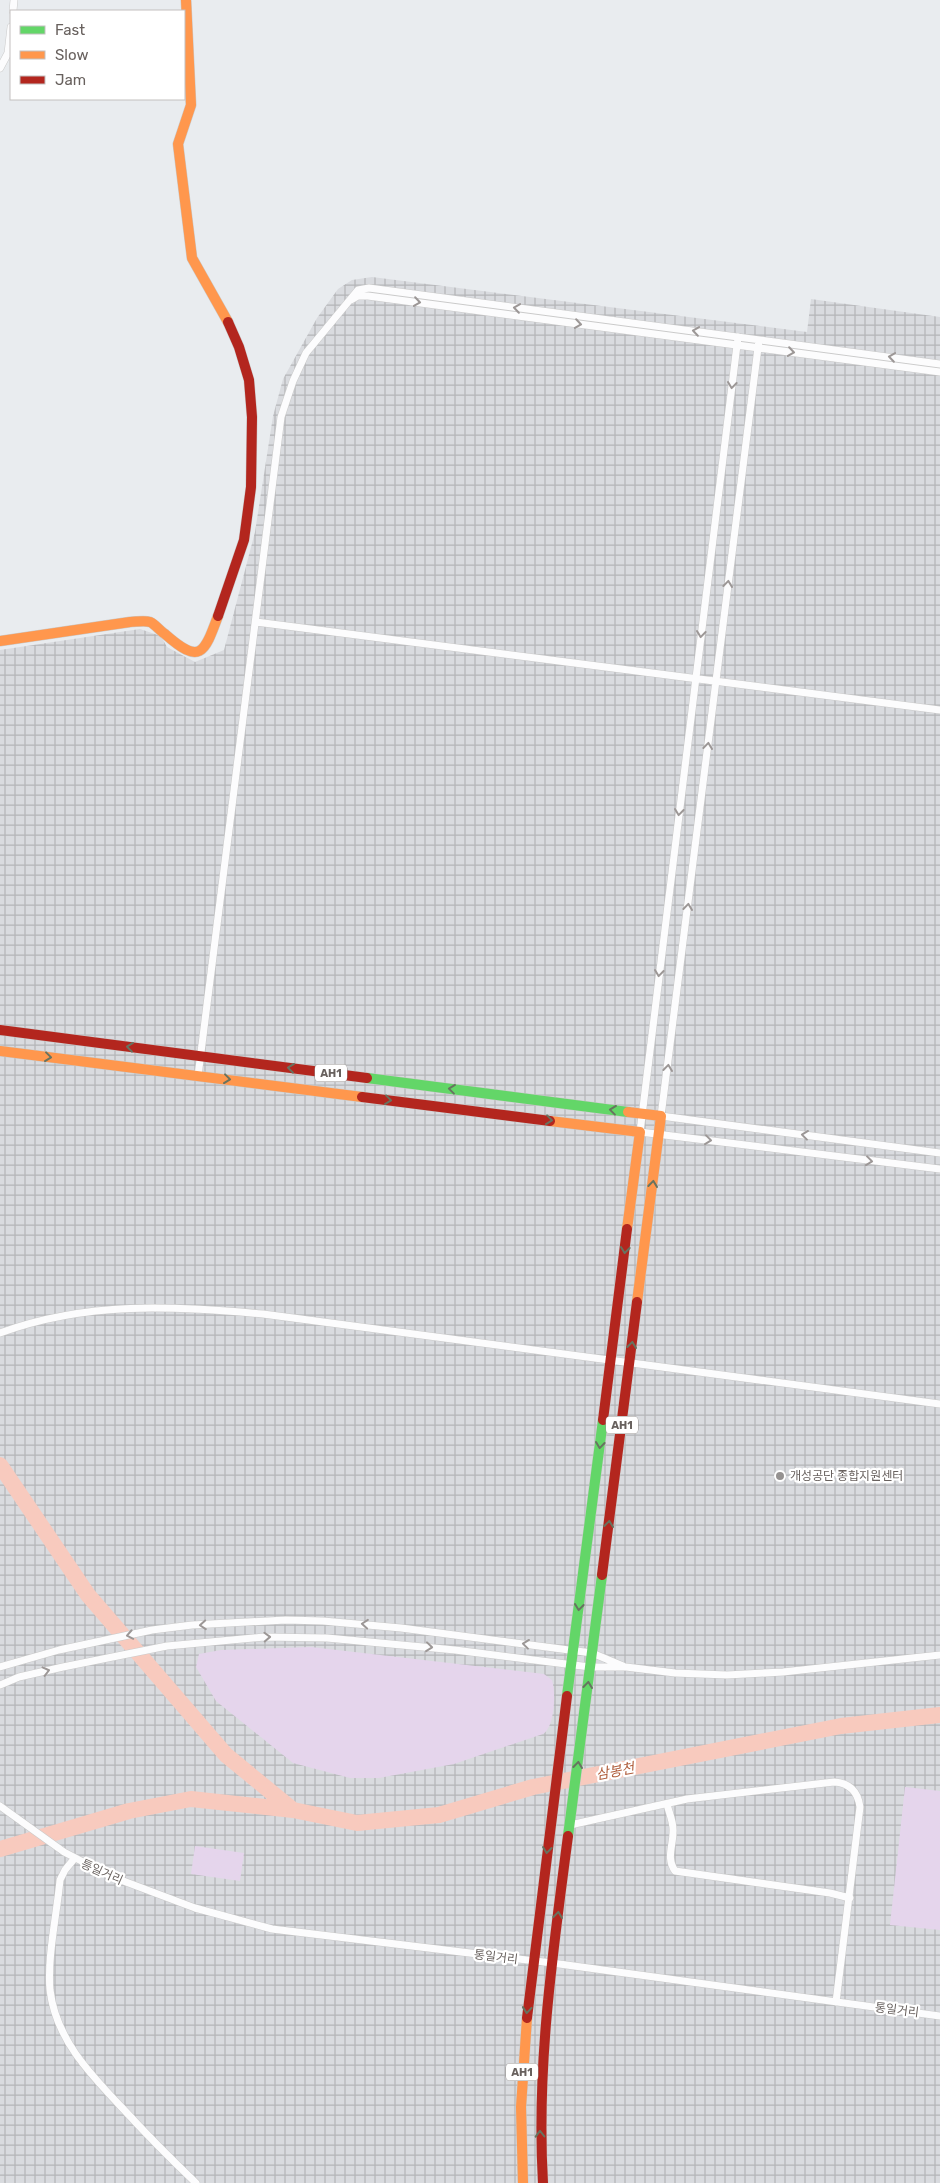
<svg xmlns="http://www.w3.org/2000/svg" width="940" height="2183" viewBox="0 0 940 2183" font-family="Rubik,'Noto Sans KR',sans-serif">
<defs>
<pattern id="industrial-grid" width="8" height="8" patternUnits="userSpaceOnUse" patternTransform="scale(1.25)"><rect width="8" height="8" fill="#d9dbdf"/><path d="M0 4h8M4 0v8" fill="none" stroke="#b4b5b8"/></pattern>
</defs>
<rect width="100%" height="100%" fill="#e9ecef"/>
<path fill="url(#industrial-grid)" d="M372 277 807 332 811 299 940 317V2183H0V650L140 629 161 636 167 647 195 662 224 650 255 532 273 416 283 379 317 318 338 289 352 280Z"/>
<path fill="#e5d5ec" d="M311 1647 544 1674 552 1680C556 1692 555 1727 543 1734L454 1764 379 1778H350L293 1763 216 1701 196 1667 199 1654 221 1650Z
M905 1787 940 1791V1930L890 1925Z
M195 1846 244 1853 240 1881 191 1874Z"/>
<g fill="none" stroke-linecap="round" stroke-linejoin="round">
<path stroke="#f8cabe" stroke-width="16" d="M0 1465 88 1595 226 1755 293 1810
M0 1849 129 1811 191 1799 293 1810 357 1823 439 1815 533 1787 841 1726 940 1715"/>
<defs>
<path id="street" d="M13 11 14 0
M0 68 8 53 11 27
M351 300 358 296H368L940 372
M738 337 640 1132 940 1169
M759 340 661 1116 940 1153
M256 622 940 710
M198 1076 281 417 293 381 306 353 358 290 369 288 940 364
M0 1333C87 1301 173 1306 263 1314L940 1404
M0 1667 59 1650 152 1630 192 1625 286 1620 323 1621 401 1628 592 1653 623 1666
M0 1685 19 1677 63 1667 167 1646 264 1637 327 1638 455 1650 590 1667H626L675 1673 727 1675 783 1672 940 1655
M667 1804C669 1813 674 1823 673 1832 673 1846 666 1858 675 1871L830 1893 850 1898
M0 1806 64 1852 110 1876 195 1908 272 1929 552 1963 940 2016
M570 1825 687 1799 834 1782C850 1783 858 1792 860 1807L836 2002
M74 1859 65 1870 60 1880C57 1913 47 1958 50 1990 56 2041 93 2077 127 2113 149 2137 172 2160 196 2183"/>
<path id="fast" d="M367 1078 628 1112
M567 1696 603 1420
M568 1836 602 1575"/>
<path id="slow" d="M186 0 191 105 178 144 192 258 228 322
M0 641 130 622C136 622 144 620 150 622 155 624 160 631 165 634 200 665 204 654 218 616
M0 1051 362 1097
M628 1112 661 1116 637 1302
M550 1121 640 1132 627 1229
M523 2183 521 2107 527 2018"/>
<path id="jam" d="M218 616 244 540 251 487 252 417 249 380 239 347 228 322
M0 1030 367 1078
M362 1097 550 1121
M603 1420 627 1229
M602 1575 637 1302
M527 2018 567 1696
M543 2183C536 2067 553 1951 568 1836"/>
</defs>
<use href="#street" stroke="#cacaca" stroke-width="8"/>
<use href="#fast" stroke="#cacaca" stroke-width="11"/>
<use href="#slow" stroke="#cacaca" stroke-width="11"/>
<use href="#jam" stroke="#cacaca" stroke-width="11"/>
<use href="#street" stroke="#fcfcfd" stroke-width="7"/>
<use href="#fast" stroke="#63d668" stroke-width="10"/>
<use href="#slow" stroke="#ff974d" stroke-width="10"/>
<use href="#jam" stroke="#b3261e" stroke-width="10"/>
</g>
<defs><path id="oneway-chevron" d="M-2-3.5L2.5 0L-2 3.5" fill="none" stroke-width="1.6" stroke-linecap="round" stroke-linejoin="round" transform="scale(1.25)"/></defs>
<g stroke="#9c9796">
<use href="#oneway-chevron" transform="translate(417 302) rotate(8)"/>
<use href="#oneway-chevron" transform="translate(517 308) rotate(-172)"/>
<use href="#oneway-chevron" transform="translate(578 324) rotate(8)"/>
<use href="#oneway-chevron" transform="translate(696 331) rotate(-172)"/>
<use href="#oneway-chevron" transform="translate(791 352) rotate(8)"/>
<use href="#oneway-chevron" transform="translate(892 357) rotate(-172)"/>
<use href="#oneway-chevron" transform="translate(732 385) rotate(97)"/>
<use href="#oneway-chevron" transform="translate(728 584) rotate(-83)"/>
<use href="#oneway-chevron" transform="translate(701 634) rotate(97)"/>
<use href="#oneway-chevron" transform="translate(708 746) rotate(-83)"/>
<use href="#oneway-chevron" transform="translate(679 812) rotate(97)"/>
<use href="#oneway-chevron" transform="translate(688 907) rotate(-83)"/>
<use href="#oneway-chevron" transform="translate(659 973) rotate(97)"/>
<use href="#oneway-chevron" transform="translate(668 1068) rotate(-83)"/>
<use href="#oneway-chevron" transform="translate(805 1135) rotate(-173)"/>
<use href="#oneway-chevron" transform="translate(708 1140) rotate(7)"/>
<use href="#oneway-chevron" transform="translate(869 1161) rotate(7)"/>
<use href="#oneway-chevron" transform="translate(365 1624) rotate(-175)"/>
<use href="#oneway-chevron" transform="translate(203 1625) rotate(176)"/>
<use href="#oneway-chevron" transform="translate(130 1635) rotate(169)"/>
<use href="#oneway-chevron" transform="translate(267 1637) rotate(-2)"/>
<use href="#oneway-chevron" transform="translate(526 1644) rotate(-173)"/>
<use href="#oneway-chevron" transform="translate(429 1647) rotate(6)"/>
<use href="#oneway-chevron" transform="translate(46 1671) rotate(-14)"/>
</g>
<g stroke="#677360">
<use href="#oneway-chevron" transform="translate(130 1047) rotate(-173)"/>
<use href="#oneway-chevron" transform="translate(48 1057) rotate(7)"/>
<use href="#oneway-chevron" transform="translate(291 1068) rotate(-173)"/>
<use href="#oneway-chevron" transform="translate(227 1079) rotate(7)"/>
<use href="#oneway-chevron" transform="translate(452 1089) rotate(-173)"/>
<use href="#oneway-chevron" transform="translate(388 1100) rotate(7)"/>
<use href="#oneway-chevron" transform="translate(613 1110) rotate(-173)"/>
<use href="#oneway-chevron" transform="translate(549 1120) rotate(7)"/>
<use href="#oneway-chevron" transform="translate(653 1184) rotate(-83)"/>
<use href="#oneway-chevron" transform="translate(625 1250) rotate(97)"/>
<use href="#oneway-chevron" transform="translate(632 1345) rotate(-83)"/>
<use href="#oneway-chevron" transform="translate(600 1445) rotate(97)"/>
<use href="#oneway-chevron" transform="translate(609 1524) rotate(-83)"/>
<use href="#oneway-chevron" transform="translate(579 1607) rotate(97)"/>
<use href="#oneway-chevron" transform="translate(588 1685) rotate(-83)"/>
<use href="#oneway-chevron" transform="translate(578 1765) rotate(-83)"/>
<use href="#oneway-chevron" transform="translate(547 1850) rotate(97)"/>
<use href="#oneway-chevron" transform="translate(558 1915) rotate(-83)"/>
<use href="#oneway-chevron" transform="translate(527 2010) rotate(95)"/>
<use href="#oneway-chevron" transform="translate(540 2134) rotate(-91)"/>
</g>
<circle fill="#959291" stroke="#fff" stroke-width="2" cx="780" cy="1476" r="5"/>
<g text-anchor="middle" stroke-width="4.5" stroke-linejoin="round" paint-order="stroke">
<g fill="#fff" stroke="#95908e" stroke-width="1">
<rect x="315" y="1064.5" width="32" height="17" rx="4"/>
<rect x="606" y="1416.5" width="32" height="17" rx="4"/>
<rect x="506" y="2063.5" width="32" height="17" rx="4"/>
</g>
<g font-size="11" font-weight="bold" fill="#68615e">
<text x="331" y="1077">AH1</text>
<text x="622" y="1429">AH1</text>
<text x="522" y="2076">AH1</text>
</g>
<g font-size="12" fill="#68615e" stroke="#fff" text-anchor="start">
<text x="790" y="1480">개성공단 종합지원센터</text>
</g>
<g font-size="12" fill="#68615e" stroke="#fff">
<text transform="translate(102 1872) rotate(24)" y="4">통일거리</text>
<text transform="translate(496 1957) rotate(7)" y="4">통일거리</text>
<text transform="translate(897 2010) rotate(7)" y="4">통일거리</text>
</g>
<g font-size="14" font-style="italic" fill="#b05d3b" stroke="#fff">
<text transform="translate(615 1771) rotate(-11)" y="5">삼봉천</text>
</g>
</g>
<rect x="10" y="10" width="175" height="90" fill="#ffffff" stroke="#c3c0bf"/>
<rect x="20" y="26" width="25" height="8" fill="#63d668" stroke="#c3c0bf"/>
<text x="55" y="35" font-size="15" fill="#68615e">Fast</text>
<rect x="20" y="51" width="25" height="8" fill="#ff974d" stroke="#c3c0bf"/>
<text x="55" y="60" font-size="15" fill="#68615e">Slow</text>
<rect x="20" y="76" width="25" height="8" fill="#b3261e" stroke="#c3c0bf"/>
<text x="55" y="85" font-size="15" fill="#68615e">Jam</text>
</svg>
